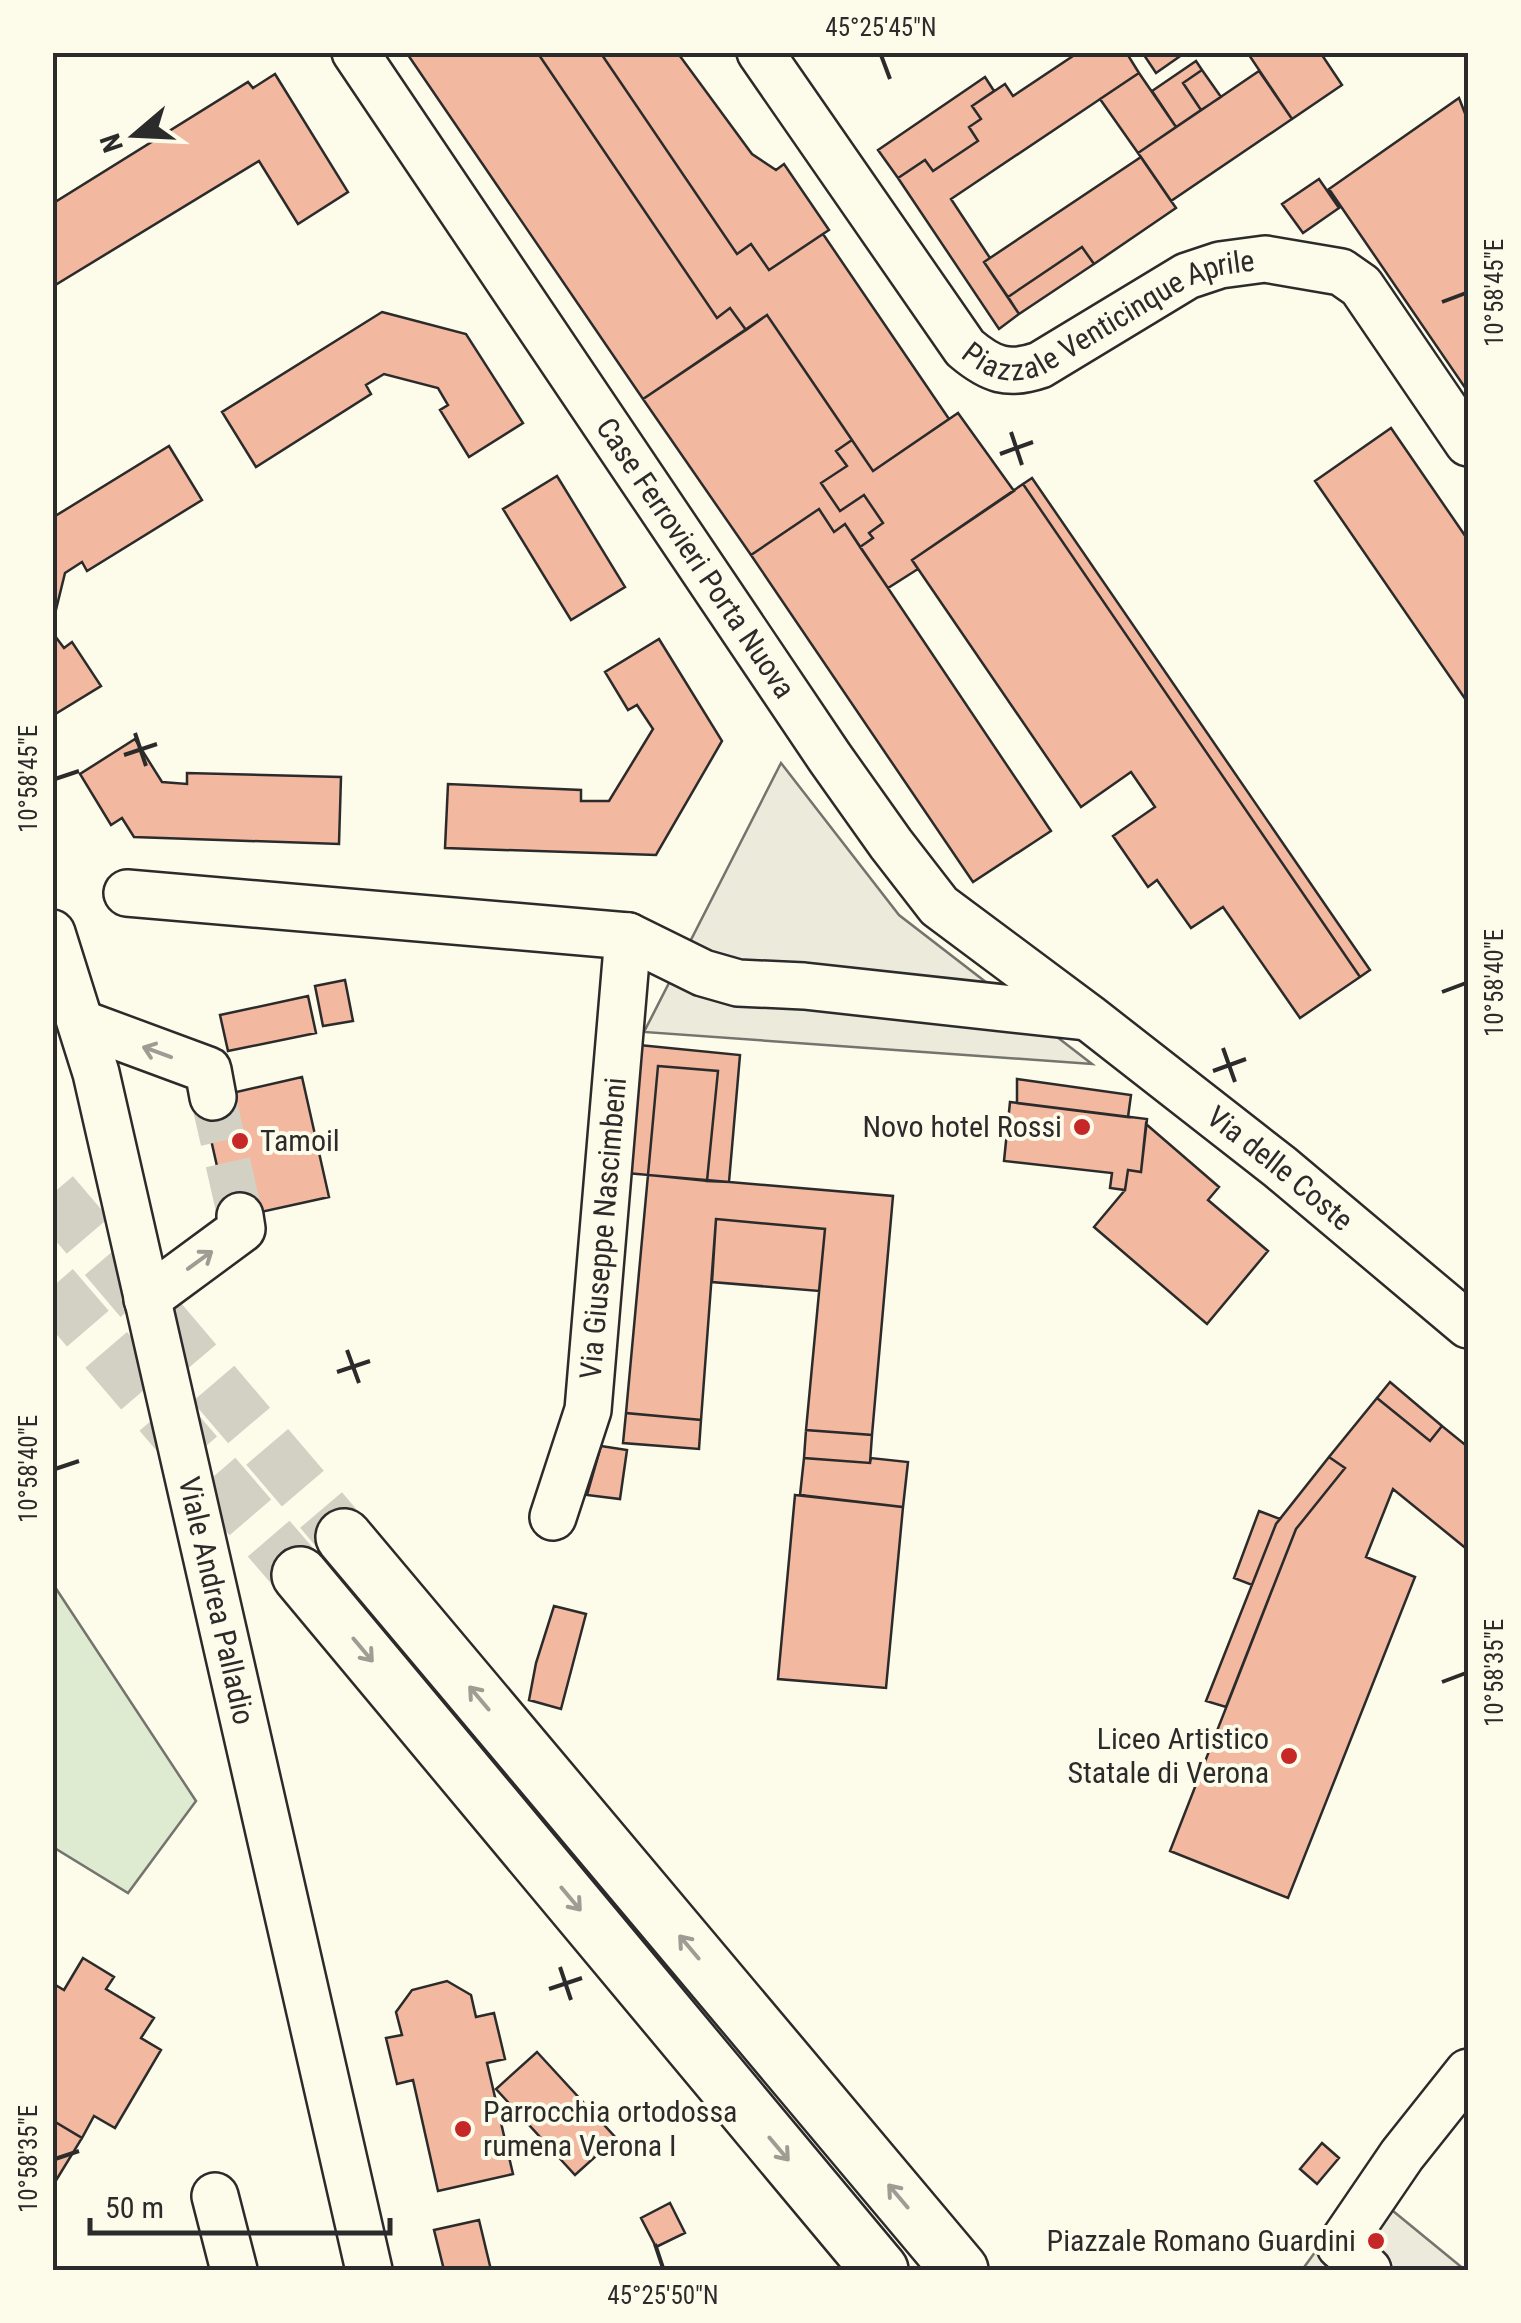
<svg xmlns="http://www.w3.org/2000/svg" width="1521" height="2323" viewBox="0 0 1521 2323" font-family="'Roboto Condensed',sans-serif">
<rect width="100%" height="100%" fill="#fdfbea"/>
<path fill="#deebd1" stroke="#74746e" stroke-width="2.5" d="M53 1584 196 1801 128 1893 53 1847Z"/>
<path fill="#eceadb" stroke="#74746e" stroke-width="2.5" d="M781 763 899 915 1092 1064 644 1032Z
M1351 2203 1393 2211 1465 2270H1302Z"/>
<path fill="#f2b8a0" stroke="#2b2b2b" stroke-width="2.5" d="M406 52H537L717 318 730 308 746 330 643 399Z
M537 52H600L737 254 751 244 769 270 823 234 949 419 873 471 767 315 746 330 730 308 717 318Z
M600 52H677L752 154 776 170 784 164 829 230 769 270 751 244 737 254Z
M1079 52H1126L1139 73 951 199 990 258 984 262 1019 314 999 329 898 178 925 160 933 171 978 141 969 127 981 119 972 106 1005 84 1013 96Z
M1142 52H1186L1156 73Z
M1247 52H1320L1342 85 1292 119Z
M1196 61 1202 70 1183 83 1201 110 1176 127 1152 91Z
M1202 70 1221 97 1201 110 1183 83Z
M1259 71 1292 119 1171 201 1138 153Z
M1139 73 1176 127 1138 153 1100 99Z
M275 74 348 192 298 224 259 161 52 287V204L248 82 253 88Z
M985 77 994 91 972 106 981 119 969 127 978 141 933 171 925 160 898 178 878 150Z
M1459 98 1468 121V392L1329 189Z
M1141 157 1176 208 1094 264 1082 247 1008 297 984 262Z
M1319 179 1339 208 1303 233 1282 204Z
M1082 247 1094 264 1019 314 1008 297Z
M382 312 466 334 523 423 469 457 440 410 448 405 438 388 384 374 366 385 371 394 256 467 222 412Z
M767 315 852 440 836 451 847 466 821 483 840 511 864 495 883 523 869 533 873 538 860 547 845 524 834 532 819 509 751 555 643 399Z
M958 413 1014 491 912 560 918 569 888 588 860 547 873 538 869 533 883 523 864 495 840 511 821 483 847 466 836 451 852 440 873 471Z
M1391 428 1468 540V703L1315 481Z
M169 446 202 500 87 571 82 562 65 573 52 626V518Z
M557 476 625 587 571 620 503 509Z
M1032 478 1370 970 1360 977 1023 484Z
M1023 484 1360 977 1300 1018 1223 907 1191 928 1157 880 1148 887 1113 836 1155 807 1131 772 1081 807 912 560Z
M819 509 834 532 845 524 1051 831 973 882 751 555Z
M52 632 64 648 72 642 101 686 52 716Z
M659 639 722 741 656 855 445 848 448 784 581 790V801H609L653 729 637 705 628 710 605 672Z
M135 739 162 782 187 784V773L341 777 339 844 134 837 122 818 111 825 80 774Z
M345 980 353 1021 323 1026 315 986Z
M308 996 316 1033 228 1051 220 1015Z
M639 1045 740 1055 729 1182 707 1181 718 1071 658 1066 648 1175 627 1173Z
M658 1066 718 1071 707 1181 648 1175Z
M302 1077 329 1197 229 1219 202 1100Z
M1017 1079 1131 1095 1128 1117 1017 1103Z
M1010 1102 1147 1119 1141 1172 1128 1170 1125 1190 1110 1188 1112 1173 1004 1161Z
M1146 1124 1219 1187 1208 1200 1268 1251 1207 1324 1094 1227 1125 1190 1128 1170 1141 1172Z
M648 1175 893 1196 872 1435 806 1430 825 1229 716 1219 701 1420 626 1413Z
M716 1219 825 1229 819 1291 712 1282Z
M1390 1382 1442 1426 1430 1441 1377 1398Z
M1377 1398 1430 1441 1442 1426 1468 1447V1550L1393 1489 1366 1557 1415 1577 1288 1898 1170 1851 1296 1529 1345 1468 1329 1457Z
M626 1413 701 1420 699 1449 623 1443Z
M806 1430 872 1435 870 1463 804 1458Z
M601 1446 627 1450 620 1499 587 1495Z
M1329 1457 1345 1468 1296 1529 1226 1707 1206 1701 1276 1524Z
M804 1458 870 1463 871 1458 908 1462 903 1507 800 1495Z
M795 1495 903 1507 886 1688 778 1679Z
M1259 1511 1280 1519 1276 1524 1252 1585 1234 1578Z
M554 1606 586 1614 561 1709 529 1700 536 1663Z
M83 1958 114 1977 106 1989 154 2018 141 2038 161 2050 115 2128 94 2116 82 2138 52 2120V1983L64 1990Z
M447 1981 471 1995 476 2017 494 2013 505 2059 487 2063 513 2174 438 2191 413 2080 397 2084 386 2038 402 2035 396 2012 412 1990Z
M537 2052 616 2138 575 2175 496 2089Z
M52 2120 82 2138 52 2187Z
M1322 2143 1339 2158 1317 2184 1300 2169Z
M670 2203 685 2233 656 2247 641 2218Z
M479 2220 491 2270H444L434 2230Z"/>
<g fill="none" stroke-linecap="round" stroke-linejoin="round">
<path stroke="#d3d1c4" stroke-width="45" stroke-dasharray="45 22" stroke-linecap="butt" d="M213 1097 240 1216"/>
<path stroke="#d3d1c4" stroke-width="55" stroke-dasharray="55 28" stroke-linecap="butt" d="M52 1194 344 1537
M52 1287 300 1575"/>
<defs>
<g id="minor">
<path id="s1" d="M355 52 830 758 891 844 939 906 1088 1017 1280 1167 1468 1325"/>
<path id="s2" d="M760 52 965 348C991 370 1008 376 1040 365L1187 276 1220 265 1265 259 1341 272 1361 286 1468 443"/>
<path d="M127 893 628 936 703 973 738 983 804 986 1086 1017"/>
<path id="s3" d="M52 933 96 1073 369 2270"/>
<path d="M81 1023 208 1070 213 1097"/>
<path d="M147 1299 242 1229 240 1216"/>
<path id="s4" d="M553 1517 588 1410 628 936"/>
<path d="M215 2196 234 2270"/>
<path d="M1368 2270 1340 2246 1402 2155 1468 2072"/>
</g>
<path id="highway" d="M344 1537 960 2270
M300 1575 880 2270"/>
</defs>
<use href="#minor" stroke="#2b2b2b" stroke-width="50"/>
<use href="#highway" stroke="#2b2b2b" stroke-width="60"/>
<use href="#minor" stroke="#fdfbea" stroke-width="45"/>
<use href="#highway" stroke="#fdfbea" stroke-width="55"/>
</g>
<defs><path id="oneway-shaft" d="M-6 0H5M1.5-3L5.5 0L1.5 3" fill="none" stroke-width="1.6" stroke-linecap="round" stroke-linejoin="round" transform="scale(2.5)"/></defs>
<g stroke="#9e9d94">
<use href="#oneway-shaft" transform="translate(157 1052) rotate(-160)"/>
<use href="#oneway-shaft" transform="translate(200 1260) rotate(-36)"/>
<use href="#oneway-shaft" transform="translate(363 1650) rotate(50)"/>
<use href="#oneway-shaft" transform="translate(479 1698) rotate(-130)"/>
<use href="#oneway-shaft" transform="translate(571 1899) rotate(50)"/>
<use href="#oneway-shaft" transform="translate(689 1947) rotate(-130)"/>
<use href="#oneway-shaft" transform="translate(779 2149) rotate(50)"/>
<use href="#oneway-shaft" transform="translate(898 2196) rotate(-130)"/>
</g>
<path fill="none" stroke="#2b2b2b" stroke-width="4" d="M881 55 890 79M1442 302 1466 293M1011 432 1022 465M1000 454 1033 442M135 733 146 766M124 755 157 744M55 779 79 771M1442 992 1466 983M1223 1048 1235 1082M1213 1071 1246 1059M347 1350 359 1383M337 1372 370 1361M55 1469 79 1461M1442 1682 1466 1673M560 1967 571 2000M549 1989 582 1978M55 2159 79 2151M655 2244 663 2268"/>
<g fill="#c62828" stroke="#fdfbea" stroke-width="4">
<circle cx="1082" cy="1127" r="10"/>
<circle cx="240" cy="1141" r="10"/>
<circle cx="1289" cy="1756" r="10"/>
<circle cx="463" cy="2129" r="10"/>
<circle cx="1376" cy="2241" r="10"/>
</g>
<g text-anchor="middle" stroke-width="8" stroke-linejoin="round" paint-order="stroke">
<g font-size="30" fill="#2b2b2b" stroke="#fdfbea">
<text dy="10" stroke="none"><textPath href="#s2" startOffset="522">Piazzale Venticinque Aprile</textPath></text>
<text dy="10" stroke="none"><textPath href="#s1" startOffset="610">Case Ferrovieri Porta Nuova</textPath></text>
<text dy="10" stroke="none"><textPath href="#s1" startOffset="1465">Via delle Coste</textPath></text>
<text dy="10" stroke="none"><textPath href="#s4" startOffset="295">Via Giuseppe Nascimbeni</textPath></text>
<text dy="10" stroke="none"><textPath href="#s3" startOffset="688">Viale Andrea Palladio</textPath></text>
</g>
<g font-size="30" fill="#2b2b2b" stroke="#fdfbea" text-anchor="end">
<text x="1062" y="1137">Novo hotel Rossi</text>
<text x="260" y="1151" text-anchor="start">Tamoil</text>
<text x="1269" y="1749">Liceo Artistico<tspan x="1269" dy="34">Statale di Verona</tspan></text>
<text x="483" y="2122" text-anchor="start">Parrocchia ortodossa<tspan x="483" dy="34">rumena Verona I</tspan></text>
<text x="1356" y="2251">Piazzale Romano Guardini</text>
</g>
</g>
<rect width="1521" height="2323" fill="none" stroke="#fdfbea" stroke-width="110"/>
<g transform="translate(135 135) rotate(251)" stroke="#fdfbea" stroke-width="8" paint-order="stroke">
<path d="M0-8L18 38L0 25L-18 38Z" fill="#2b2b2b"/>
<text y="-15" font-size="28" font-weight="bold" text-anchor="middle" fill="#2b2b2b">N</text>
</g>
<path d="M90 2218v15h300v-15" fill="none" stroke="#2b2b2b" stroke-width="5"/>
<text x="105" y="2218" font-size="30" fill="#2b2b2b" stroke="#fdfbea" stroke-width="8" paint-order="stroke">50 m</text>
<rect x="55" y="55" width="1411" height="2213" fill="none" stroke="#2b2b2b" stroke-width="4"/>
<g font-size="25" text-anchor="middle" fill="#2b2b2b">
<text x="881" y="36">45°25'45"N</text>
<text transform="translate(1494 293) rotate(-90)" y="9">10°58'45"E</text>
<text transform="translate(28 779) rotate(-90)" y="9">10°58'45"E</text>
<text transform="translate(1494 983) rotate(-90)" y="9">10°58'40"E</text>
<text transform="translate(28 1469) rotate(-90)" y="9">10°58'40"E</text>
<text transform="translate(1494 1673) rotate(-90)" y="9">10°58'35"E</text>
<text transform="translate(28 2159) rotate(-90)" y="9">10°58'35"E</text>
<text x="663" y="2304">45°25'50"N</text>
</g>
</svg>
